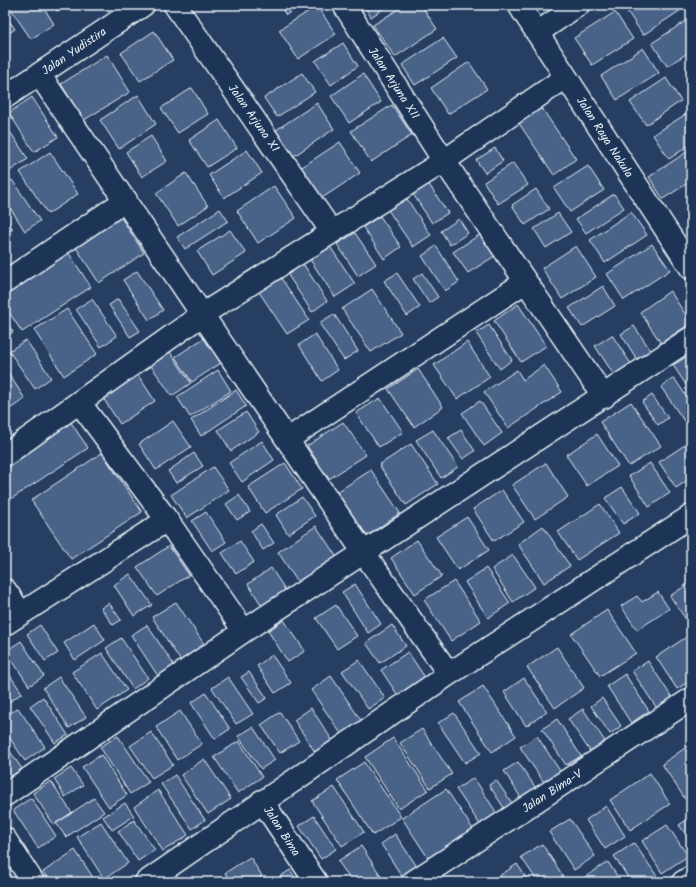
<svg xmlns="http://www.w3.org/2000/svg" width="696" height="887" viewBox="0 0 696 887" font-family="Kalam,sans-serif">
<rect width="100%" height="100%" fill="#263e61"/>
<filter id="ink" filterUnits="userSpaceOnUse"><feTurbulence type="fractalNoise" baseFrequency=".025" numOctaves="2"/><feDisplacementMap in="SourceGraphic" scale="8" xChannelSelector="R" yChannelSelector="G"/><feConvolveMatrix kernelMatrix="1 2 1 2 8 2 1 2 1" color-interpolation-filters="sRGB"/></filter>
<g filter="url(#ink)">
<path fill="#496288" stroke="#e8f1f8" d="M8 5H42L54 24 31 39Z
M53 5H67L57 11Z
M279 5H301L286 15Z
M364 5H389L371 17Z
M405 5H421L437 29 395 57 373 25Z
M623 5H678L681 10 643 35Z
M317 6 336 34 298 59 279 30Z
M615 12 633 39 592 65 574 38Z
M5 15 15 29 5 36Z
M686 21 691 28V51L667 66 652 43Z
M154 31 173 60 140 81 121 53Z
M443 38 457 58 415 85 402 65Z
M343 43 358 66 331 85 315 61Z
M643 48 659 73 617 100 601 76Z
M107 55 130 92 84 120 61 84Z
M469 62 487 89 448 114 431 88Z
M302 73 315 92 277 117 264 98Z
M363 74 381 102 349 123 331 96Z
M666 78 681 101 646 125 630 102Z
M192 88 208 114 178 133 161 108Z
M138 95 156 124 119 149 100 120Z
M32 97 58 137 34 152 9 113Z
M317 103 334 129 291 158 273 132Z
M392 105 412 135 371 162 351 131Z
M541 107 576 159 554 175 518 122Z
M686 114 691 121V144L669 159 653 135Z
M219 120 237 148 207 167 189 140Z
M5 124 28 159 5 174Z
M151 136 167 161 142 177 126 152Z
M340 142 360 173 319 200 299 169Z
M495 148 503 161 485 173 476 160Z
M691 149V181L663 199 649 177Z
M247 150 262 173 224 198 209 175Z
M50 152 78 194 48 214 20 172Z
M513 163 528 185 498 204 484 182Z
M588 166 604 190 570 212 554 188Z
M186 173 208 206 178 226 156 193Z
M12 180 40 221 25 231 5 200V184Z
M428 183 448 213 432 223 413 194Z
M274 186 296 218 258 243 237 211Z
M536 189 549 209 525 225 512 205Z
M614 194 624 208 586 233 576 219Z
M407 199 431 235 413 247 388 210Z
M220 209 228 221 185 249 177 237Z
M631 212 647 235 605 263 590 240Z
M118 213 144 253 99 283 73 243Z
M558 213 571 232 546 248 534 229Z
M380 216 401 247 384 259 363 227Z
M5 217 13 229 5 234Z
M459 219 468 233 450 245 441 231Z
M230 230 246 253 212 275 197 251Z
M487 230 501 252 468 273 453 252Z
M355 233 376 264 358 276 337 244Z
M652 244 670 270 624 300 607 274Z
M329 245 355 284 335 297 309 258Z
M436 246 459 282 445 291 422 256Z
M576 246 596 277 562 299 542 268Z
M68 252 91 287 22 332 5 306V294Z
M302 262 327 301 312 312 286 272Z
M137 271 163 310 149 320 123 280Z
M397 273 420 307 407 316 384 281Z
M422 273 438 297 429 303 413 279Z
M279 275 309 320 287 334 257 289Z
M603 286 615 306 582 327 569 308Z
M372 289 401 333 371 352 342 309Z
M670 291 691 323 661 343 640 312Z
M92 299 117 336 101 347 76 309Z
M118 299 140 331 130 337 109 305Z
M518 304 546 346 521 362 494 321Z
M67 309 97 354 64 376 34 330Z
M334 314 358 351 344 360 319 323Z
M5 320 13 332 5 337Z
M489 325 512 360 500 369 476 333Z
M634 326 652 352 638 361 621 334Z
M315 334 338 370 322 381 299 345Z
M612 335 635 370 618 381 595 346Z
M204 338 221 363 192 382 175 357Z
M26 340 51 378 35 389 9 351Z
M467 342 490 377 457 399 434 365Z
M168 349 191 383 172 396 149 363Z
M691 354V385L688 388 673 365Z
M544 365 562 392 508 428 484 392 517 370 523 380Z
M5 368 25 399 5 412Z
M418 369 443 407 414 427 388 389Z
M218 370 231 391 190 417 177 397Z
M138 375 155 401 120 424 103 398Z
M674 378 691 403V416L684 421 661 387Z
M236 390 246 406 201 436 191 420Z
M652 395 668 418 658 425 642 402Z
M380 398 403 432 379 447 356 413Z
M480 401 502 433 484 446 462 413Z
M631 402 661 446 629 466 600 422Z
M246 412 259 432 231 451 218 430Z
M70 421 88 448 5 503V464Z
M173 421 191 447 156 470 139 444Z
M343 422 366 455 329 479 307 446Z
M433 430 458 467 441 478 416 440Z
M461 430 475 451 463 459 448 438Z
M597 434 618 466 587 486 566 455Z
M262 441 274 460 242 482 229 463Z
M691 441V478L676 488 659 462Z
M411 444 438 484 406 505 379 465Z
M102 453 142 512 71 559 31 500Z
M194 453 203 466 176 483 168 471Z
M285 463 302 489 265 513 248 487Z
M546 463 568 497 535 519 512 485Z
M650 463 670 493 649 507 629 476Z
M213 467 229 490 187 518 171 495Z
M371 470 400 513 367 536 337 492Z
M622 487 640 513 623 524 605 498Z
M502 490 524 522 494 541 473 509Z
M239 495 250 512 237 520 226 504Z
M302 497 315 516 288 534 276 515Z
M600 504 619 533 577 560 558 532Z
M206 512 226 542 212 551 192 521Z
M467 517 489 550 458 570 436 537Z
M261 524 274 543 263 550 251 531Z
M316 526 338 559 299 584 278 552Z
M543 526 570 566 544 583 518 544Z
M417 540 442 576 415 594 391 558Z
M240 541 254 562 236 574 222 553Z
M169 546 189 575 157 596 137 567Z
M513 555 535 587 513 602 492 569Z
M271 568 290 597 266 612 248 584Z
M486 568 510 603 488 618 465 582Z
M130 574 152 605 134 616 114 585Z
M454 581 481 621 451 641 424 600Z
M691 582V623L689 624 670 596Z
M355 584 381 624 368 633 342 592Z
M658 592 669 609 637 630 621 606 637 596 642 602Z
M176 602 206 647 182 663 152 617Z
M109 603 121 620 113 625 101 608Z
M336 605 357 636 337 649 316 618Z
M607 610 636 653 600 676 571 634Z
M284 620 305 651 288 662 268 631Z
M94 623 105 640 75 660 64 643Z
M40 625 58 653 45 661 27 634Z
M147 625 176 668 160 679 131 635Z
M392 625 406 646 380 663 366 643Z
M691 634V680L677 689 656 657Z
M121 638 148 678 133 689 106 648Z
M21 641 44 676 29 686 6 651Z
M557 647 584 688 555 708 527 667Z
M408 652 428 682 401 700 381 670Z
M102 653 127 690 97 710 72 672Z
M272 655 291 683 275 693 257 666Z
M359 660 385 698 368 709 342 671Z
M648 661 673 699 658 710 632 671Z
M5 668 22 693 5 705Z
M249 672 267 698 259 703 241 677Z
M625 674 649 711 631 723 607 686Z
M331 676 362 722 342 735 311 690Z
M59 677 86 717 69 728 43 688Z
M228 677 253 714 236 724 212 688Z
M524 678 547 712 526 726 504 692Z
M483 686 516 736 492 752 459 702Z
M206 693 230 729 215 739 191 703Z
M43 697 68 735 55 743 30 706Z
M602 698 621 726 610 734 591 706Z
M18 708 45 747 25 761 5 731V717Z
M311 708 334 743 317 755 294 720Z
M583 709 607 744 592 754 568 719Z
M180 711 202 744 177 760 156 727Z
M280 712 299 741 280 753 261 725Z
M454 713 481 753 465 763 438 723Z
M557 719 581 756 566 765 542 729Z
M253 727 275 760 261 769 238 736Z
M422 729 452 774 430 788 400 743Z
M151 732 173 765 152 778 130 746Z
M118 736 149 782 130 794 100 747Z
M537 736 562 774 545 784 520 747Z
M393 738 428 790 399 809 365 757Z
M239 741 262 777 238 793 214 757Z
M5 744 22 769 5 780Z
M688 746 691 750V808L662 764Z
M101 755 127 795 109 807 82 767Z
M204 759 231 799 208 814 181 775Z
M364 762 401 817 373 835 337 780Z
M518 762 538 791 523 801 504 771Z
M71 768 83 785 65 797 54 779Z
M650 773 670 804 630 830 610 800Z
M175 775 205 820 192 829 161 784Z
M474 778 498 815 481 826 456 789Z
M496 780 514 806 506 811 489 785Z
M51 781 72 813 54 825 33 793Z
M334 787 364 832 342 846 312 801Z
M446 789 477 835 432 864 402 818Z
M158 790 188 835 163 851 134 807Z
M31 798 56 836 38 848 13 810Z
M94 798 104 812 66 837 56 823Z
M125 803 134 816 112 830 103 817Z
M606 806 625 836 605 849 586 820Z
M314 816 336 849 321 859 299 826Z
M691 817V842L679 825Z
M570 819 595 856 574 870 549 832Z
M134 820 155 850 138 861 118 831Z
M101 822 128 863 104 879 77 837Z
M667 825 688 856 662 873 642 841Z
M395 834 418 868 403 878 381 844Z
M634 843 659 879 655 882H631L614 856Z
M542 844 563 876 554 882H538L521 857Z
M361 846 385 882H352L338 861Z
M75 850 96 882H50L43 872Z
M250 857 262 876 253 882H231L225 873Z
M608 862 621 882H584L582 879Z
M517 864 529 882H492V881Z
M5 870 13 882H5Z
M290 870 298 882H272Z"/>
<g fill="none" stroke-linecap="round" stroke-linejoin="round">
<defs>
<path id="street" d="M175 5 332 232
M344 5 444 161 604 397
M519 5 691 268
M537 33 578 5
M39 74 364 553 449 674
M5 97 143 5
M5 282 126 200
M79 402 167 520 244 631
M288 439 525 282
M5 455 203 314 444 161 566 77
M5 590 21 613
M5 624 167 520
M5 795 244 631 691 338
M262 801 316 882
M5 839 33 882
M146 882 449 674 691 516
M413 882 691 699
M683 882 691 877"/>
</defs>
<use href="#street" stroke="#e8f1f8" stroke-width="25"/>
<use href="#street" stroke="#1d3557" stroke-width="22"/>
</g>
</g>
<g text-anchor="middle" stroke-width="4" stroke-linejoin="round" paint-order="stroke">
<g font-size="12" fill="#e8f1f8" stroke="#1d3557">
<text transform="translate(74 51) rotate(-34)" y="4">Jalan Yudistira</text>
<text transform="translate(394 83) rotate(57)" y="4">Jalan Arjuna XII</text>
<text transform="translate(254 118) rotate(55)" y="4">Jalan Arjuna XI</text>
<text transform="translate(605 137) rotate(57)" y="4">Jalan Raya Nakula</text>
<text transform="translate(552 791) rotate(-33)" y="4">Jalan Bima-V</text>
<text transform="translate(282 831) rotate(57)" y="4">Jalan Bima</text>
</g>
</g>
<rect width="696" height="887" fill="none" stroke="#1d3557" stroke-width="20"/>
<rect x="10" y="10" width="676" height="867" fill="none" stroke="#e8f1f8" stroke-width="1.5" filter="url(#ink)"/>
</svg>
